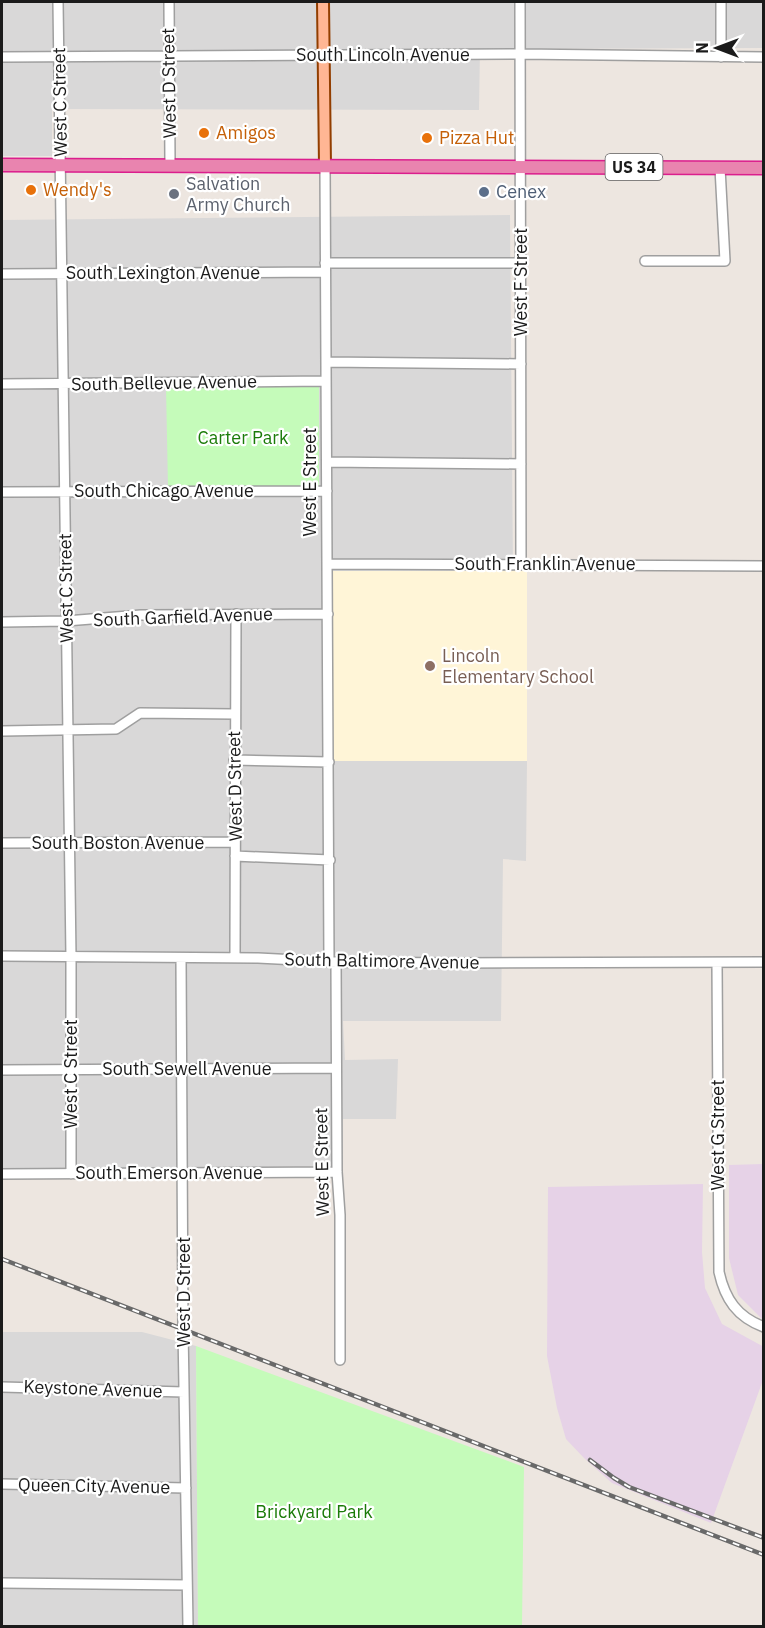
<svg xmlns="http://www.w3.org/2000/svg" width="765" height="1628" viewBox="0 0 765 1628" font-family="'IBM Plex Sans',sans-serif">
<rect width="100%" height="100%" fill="#ede6e0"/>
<path fill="#d9d8d8" d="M2 2H763V48L480 49 479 110 52 109V156H2Z
M510 215 513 571H527V761L526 861 503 859 501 1021H343L345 1060 398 1059 396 1119H343V1166L2 1170V220Z
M2 1332H142L196 1346 198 1626H2Z"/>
<path fill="#e6d2e7" d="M763 1164H764L763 1320 738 1295 729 1258V1165Z
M703 1184 702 1252 705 1288 722 1324 764 1347 763 1380 711 1523 612 1483 584 1458 566 1439 557 1408 547 1356 548 1187Z"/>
<path fill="#fff5d7" d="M332 571H527V761H332Z"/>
<path fill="#c5fbba" d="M166 387H319V487L168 488Z
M196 1346 524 1467 522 1626H198Z"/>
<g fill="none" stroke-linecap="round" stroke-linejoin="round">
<defs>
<path id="minor" d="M58 2 71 957V1174
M169 2 170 165
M520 2 521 563
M721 2V57
M2 57 521 54 764 57
M325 166 329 962
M645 261H725L720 168
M325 263H521
M2 274 325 272
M326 362 521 364
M2 384 326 381
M327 462 521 464
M2 492 327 491
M327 564 764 566
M2 622 66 621 141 615 328 614
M2 731 116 729 140 713 234 714
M234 760 329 762
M2 843 235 842
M235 856 330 860
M2 956 258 958 336 962 454 963 764 962
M181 958 183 1329 188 1626
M235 958 236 614
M336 962 337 1172 340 1215V1360
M717 963 719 1272C725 1299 737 1317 764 1327
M2 1070 336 1068
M2 1174 337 1172
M2 1387 184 1392
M2 1484 186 1488
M2 1583 187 1585"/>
<path id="major" d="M323 2 325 166"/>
<path id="highway" d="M2 165 764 168"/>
</defs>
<use href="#minor" stroke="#9f9f9f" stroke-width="12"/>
<use href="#major" stroke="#923e00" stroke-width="14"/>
<use href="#highway" stroke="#db1e8d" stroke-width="15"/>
<use href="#minor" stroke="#fff" stroke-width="9"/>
<use href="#major" stroke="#ffb694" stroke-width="10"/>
<use href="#highway" stroke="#e984af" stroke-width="12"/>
<defs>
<path id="rail" d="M2 1259 764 1555
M590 1460 614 1478 629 1487 764 1538"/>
</defs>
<use href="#rail" stroke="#696969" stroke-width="4.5"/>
<use href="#rail" stroke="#fff" stroke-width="2" stroke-dasharray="7" stroke-linecap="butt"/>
</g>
<g fill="#e8710a" stroke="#fff" stroke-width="2">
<circle cx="204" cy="133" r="6"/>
<circle cx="427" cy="138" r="6"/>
<circle cx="31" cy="190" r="6"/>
</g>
<circle fill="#5c6f8a" stroke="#fff" stroke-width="2" cx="484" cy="192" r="6"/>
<circle fill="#6b7280" stroke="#fff" stroke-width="2" cx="174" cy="194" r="6"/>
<circle fill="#8d6e63" stroke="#fff" stroke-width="2" cx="430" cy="666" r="6"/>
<g text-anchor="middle" stroke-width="4.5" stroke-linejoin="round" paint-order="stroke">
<rect fill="#fff" stroke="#5f5f5f" stroke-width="1.5" x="605.5" y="154" width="57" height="26" rx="4.5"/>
<g font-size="16" font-weight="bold" fill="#1b1b1b">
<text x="634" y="173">US 34</text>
</g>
<g font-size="18" fill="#1b1b1b" stroke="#fff">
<text x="383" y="61">South Lincoln Avenue</text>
<text transform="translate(169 83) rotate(-91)" y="6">West D Street</text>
<text transform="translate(60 102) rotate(-91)" y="6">West C Street</text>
<text x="163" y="279">South Lexington Avenue</text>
<text transform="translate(521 282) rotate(-90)" y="6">West F Street</text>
<text transform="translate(164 383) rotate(-1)" y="6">South Bellevue Avenue</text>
<text transform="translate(310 482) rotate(-90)" y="6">West E Street</text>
<text x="164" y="497">South Chicago Avenue</text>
<text x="545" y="570">South Franklin Avenue</text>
<text transform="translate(66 588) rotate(-91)" y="6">West C Street</text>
<text transform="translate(183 617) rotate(-2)" y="6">South Garfield Avenue</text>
<text transform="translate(235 786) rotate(-91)" y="6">West D Street</text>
<text x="118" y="849">South Boston Avenue</text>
<text transform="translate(382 961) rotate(1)" y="6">South Baltimore Avenue</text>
<text x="187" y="1075">South Sewell Avenue</text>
<text transform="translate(71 1074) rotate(-90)" y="6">West C Street</text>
<text transform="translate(718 1135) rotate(-90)" y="6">West G Street</text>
<text transform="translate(322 1162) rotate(-91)" y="6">West E Street</text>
<text x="169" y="1179">South Emerson Avenue</text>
<text transform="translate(184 1292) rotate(-90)" y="6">West D Street</text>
<text transform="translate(93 1389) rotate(2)" y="6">Keystone Avenue</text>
<text transform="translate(94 1486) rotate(1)" y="6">Queen City Avenue</text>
</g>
<g font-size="18" fill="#c56008" stroke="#fff" text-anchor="start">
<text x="216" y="139">Amigos</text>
<text x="439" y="144">Pizza Hut</text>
<text x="43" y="196">Wendy's</text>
</g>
<g font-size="18" fill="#5b616d" stroke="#fff" text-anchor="start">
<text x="186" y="190">Salvation<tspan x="186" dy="21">Army Church</tspan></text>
</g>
<g font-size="18" fill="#4e5e75" stroke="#fff" text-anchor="start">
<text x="496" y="198">Cenex</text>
</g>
<g font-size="18" fill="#1a7b08" stroke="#fff">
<text x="243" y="444">Carter Park</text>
<text x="314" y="1518">Brickyard Park</text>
</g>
<g font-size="18" fill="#785e54" stroke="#fff" text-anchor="start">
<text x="442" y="662">Lincoln<tspan x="442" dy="21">Elementary School</tspan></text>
</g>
</g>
<rect width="765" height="1628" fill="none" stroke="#1b1b1b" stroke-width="6"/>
<g transform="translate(717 48) rotate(270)" stroke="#ffffff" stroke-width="4.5" paint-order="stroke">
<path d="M0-4.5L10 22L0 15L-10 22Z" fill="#1b1b1b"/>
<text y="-9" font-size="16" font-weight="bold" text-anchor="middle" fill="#1b1b1b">N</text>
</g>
</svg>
